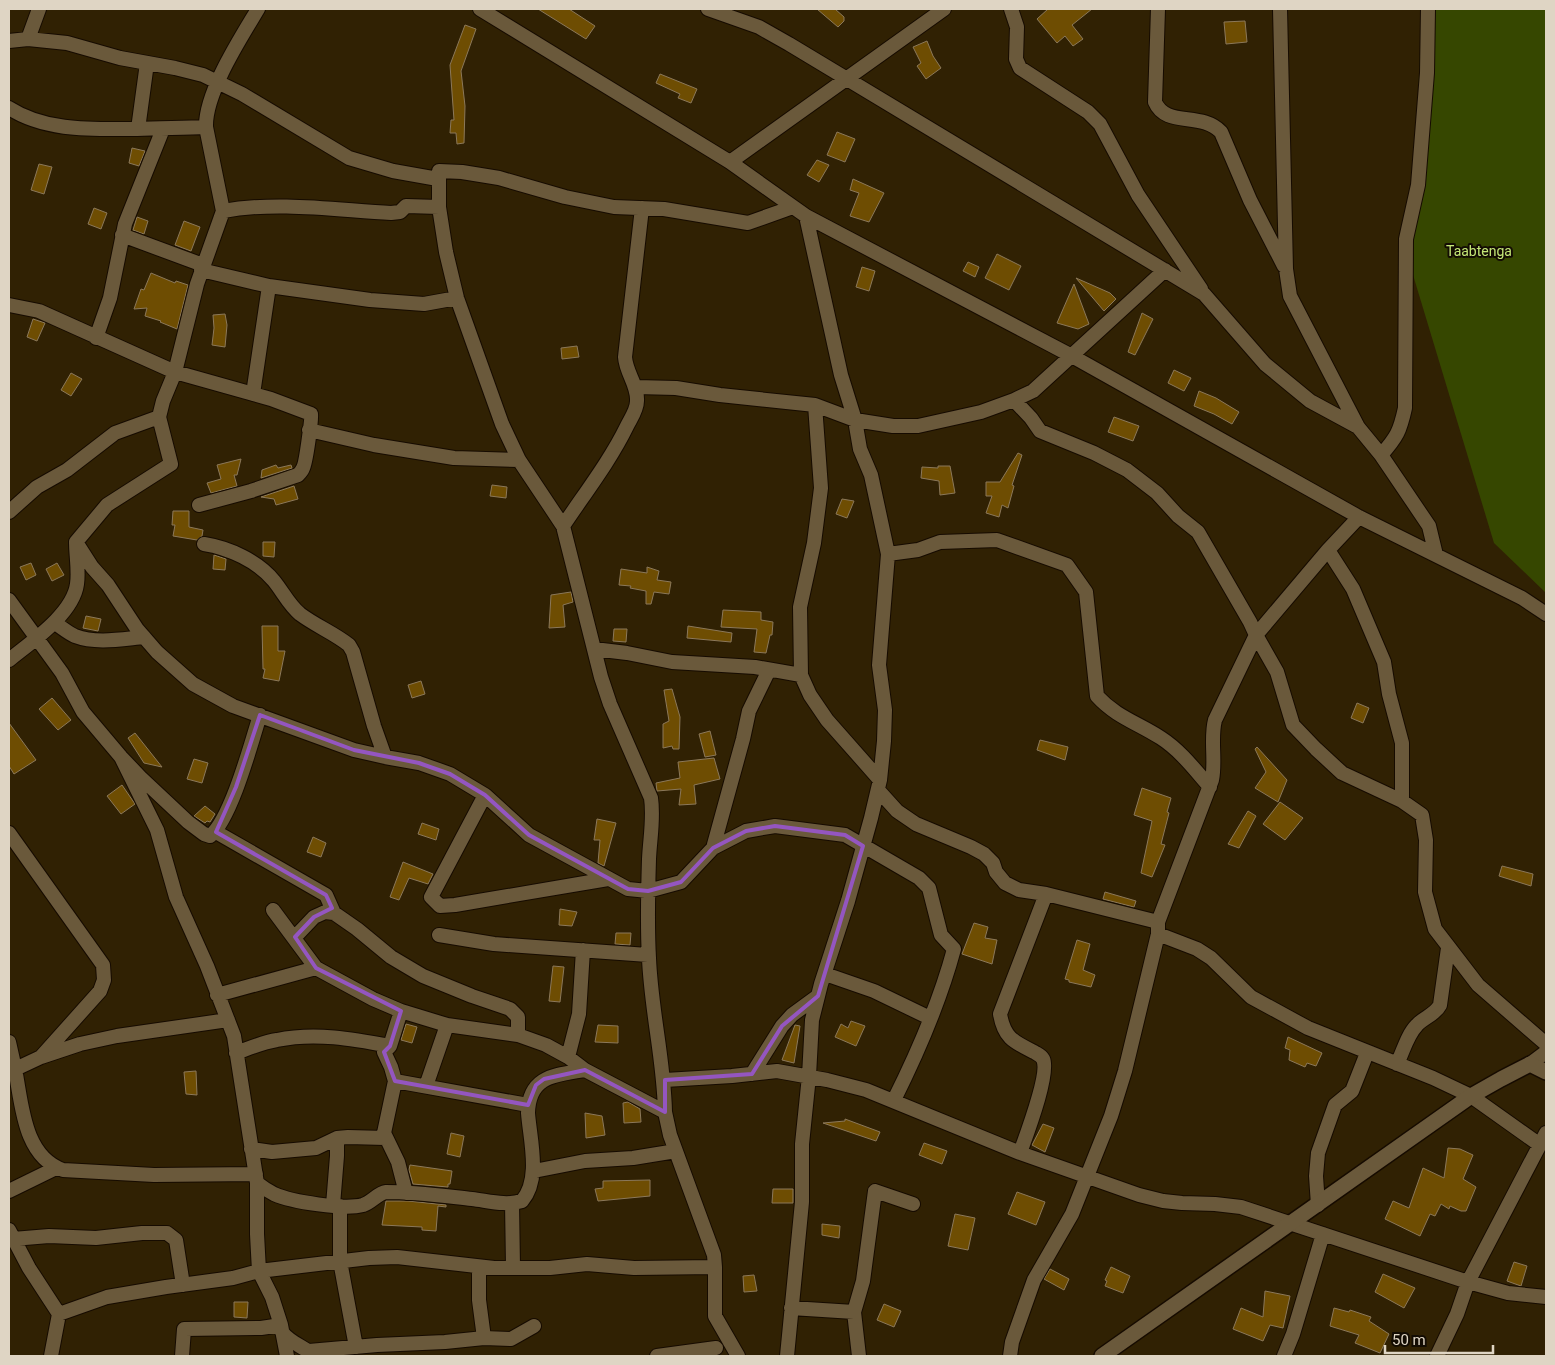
<svg xmlns="http://www.w3.org/2000/svg" width="1555" height="1365" viewBox="0 0 1555 1365" font-family="Roboto,sans-serif">
<rect width="100%" height="100%" fill="#302103"/>
<path fill="#364700" d="M1422 9H1546V593L1494 543 1410 265Z"/>
<path fill="#6e4d02" stroke="#8b785a" d="M538 9H569L595 26 586 39Z
M817 9H835L844 17V21L838 27Z
M1048 9H1092L1072 25 1083 39 1073 46 1065 36 1057 43 1037 19Z
M1245 21 1247 42 1226 44 1224 22Z
M465 25 476 29 461 71 465 106 464 143 457 144 456 133H450L451 120H454L450 65Z
M927 41 933 56 941 68 926 79 917 66 921 63 913 47Z
M660 74 697 89 691 103 678 98 680 94 656 83Z
M837 132 855 139 845 162 827 155Z
M132 148 145 151 139 166 129 163Z
M817 160 829 165 819 182 807 175Z
M39 164 52 167 44 194 31 190Z
M853 179 884 193 869 222 850 216 859 193 850 190Z
M94 208 107 213 101 229 88 224Z
M137 217 148 221 144 234 133 230Z
M184 221 200 227 191 251 175 245Z
M997 254 1021 266 1009 290 985 278Z
M968 262 979 267 975 277 963 271Z
M862 267 875 271 869 291 856 287Z
M151 273 175 283 176 281 188 285 177 329 160 322 161 321 145 316 147 308 134 309 141 289 144 290Z
M1076 278 1110 293 1116 299 1104 311Z
M1074 284 1089 324 1078 329 1057 323Z
M1142 313 1153 319 1135 355 1128 352Z
M225 314 227 325 225 347 212 345 214 328 213 315Z
M33 319 45 323 37 341 27 337Z
M577 346 579 357 562 359 561 348Z
M1174 370 1191 378 1184 391 1168 383Z
M71 373 82 379 71 396 61 390Z
M1199 391 1216 398 1239 412 1232 424 1214 414 1194 406Z
M1114 417 1139 426 1133 441 1108 432Z
M1018 453 1022 455 1012 485 1014 486 1008 508 1002 505 999 517 986 513 992 496H986V482H1000Z
M241 459 237 475H234L237 486 211 493 207 483 221 479 217 465Z
M276 465 278 468 291 465 292 468 261 478 262 470Z
M938 466H950L955 493 940 495 939 481 921 478 922 467 938 468Z
M492 485 507 487 506 498 490 496Z
M294 486 298 499 276 505 274 499 261 497Z
M842 499 854 501 847 518 836 514Z
M173 511H189V527L203 530 202 536 197 540 173 536 175 525H172Z
M263 542H275L274 557 263 556Z
M214 555 226 559 225 570 213 569Z
M31 563 36 575 26 580 20 567Z
M57 563 64 575 52 581 46 569Z
M647 567 659 571 657 580 671 582 669 594 654 592 651 604H646V591L630 588 631 586 619 585 621 569 647 573Z
M571 592 573 602 563 605 565 627 549 628 551 595Z
M723 610 761 612V620L773 622 772 635H770L766 653 754 652 757 629 721 627Z
M86 616 101 619 98 631 83 628Z
M262 626H278V651H285L279 681 263 678 265 669H263Z
M688 626 732 633 731 642 687 638Z
M614 629H627L626 642 613 641Z
M421 681 425 694 412 698 408 685Z
M672 689 680 717 679 749H673L672 746 663 748V724L669 721 664 690Z
M52 698 71 720 58 730 39 709Z
M1357 703 1369 708 1363 723 1351 718Z
M9 723 36 760 14 774 9 766Z
M710 731 716 755 705 757 699 734Z
M135 733 162 767 144 763 128 738Z
M1040 740 1068 747 1065 760 1037 750Z
M1257 747 1287 780 1278 802 1255 788 1266 772 1255 749Z
M714 758 720 779 694 785 696 804 679 805 681 789 657 791 656 783 680 778 678 762Z
M194 759 208 763 202 783 187 779Z
M122 785 135 804 121 814 107 796Z
M1142 788 1171 798 1167 812 1169 813 1161 844 1165 845 1152 877 1141 873 1152 821 1134 815Z
M1280 802 1303 818 1285 840 1263 824Z
M205 806 215 814 210 822 207 821 205 823 194 816Z
M1248 811 1256 816 1239 848 1228 844Z
M597 819 616 823 604 866 598 863 600 840H594Z
M422 823 439 829 436 840 418 834Z
M313 837 326 843 321 857 307 852Z
M403 862 433 874 428 884 409 878 399 900 390 897Z
M1502 866 1533 874 1531 886 1499 876Z
M1105 892 1136 901 1134 907 1103 899Z
M560 909 577 912 572 926 559 925Z
M974 923 988 927 985 938 997 940 992 964 962 954Z
M616 933H631L630 945 615 944Z
M1077 940 1090 944 1083 970 1095 975 1091 987 1069 982V980L1065 979Z
M553 966 564 967 560 1002 549 1001Z
M851 1021 865 1026 856 1046 835 1037 841 1024 848 1028Z
M406 1024 417 1027 412 1043 401 1040Z
M598 1025 618 1026V1043L595 1042Z
M795 1025 800 1026 794 1063 782 1060Z
M1288 1037 1322 1053 1316 1066 1307 1063 1305 1067 1289 1060 1290 1050 1285 1048Z
M196 1071 197 1095 186 1094 184 1072Z
M628 1102 640 1109 641 1122 624 1123 623 1103Z
M585 1113 602 1116 605 1135 586 1138Z
M845 1119 880 1132 876 1141 823 1123 845 1121Z
M1043 1124 1054 1128 1045 1152 1032 1145Z
M451 1133 464 1136 460 1157 447 1154Z
M924 1143 947 1151 942 1164 919 1155Z
M1448 1148 1460 1149 1473 1155 1463 1179 1476 1187 1466 1211H1461L1450 1206 1449 1209 1441 1204 1435 1216 1430 1214 1420 1236 1385 1219 1393 1201 1409 1208 1423 1168 1444 1178Z
M410 1165 452 1171 450 1184H448V1187L413 1184 409 1170Z
M650 1180V1196L598 1201 595 1189 603 1188V1181Z
M773 1189H793V1203H772Z
M1017 1192 1045 1202 1036 1225 1008 1214Z
M386 1201H408L446 1205V1207L438 1206 436 1231 422 1230V1227L382 1225Z
M955 1214 975 1218 968 1250 948 1246Z
M822 1224 840 1226 839 1238 822 1235Z
M1514 1262 1527 1266 1521 1286 1507 1281Z
M1111 1267 1130 1276 1123 1293 1105 1286 1107 1281 1105 1280Z
M1050 1269 1069 1279 1064 1290 1044 1279Z
M1383 1274 1415 1288 1404 1308 1375 1292Z
M754 1275 757 1291 744 1292 743 1276Z
M1265 1291 1290 1296 1283 1328 1270 1325 1263 1341 1233 1329 1241 1308 1263 1317Z
M234 1302H248L247 1318 234 1317Z
M884 1304 901 1311 894 1327 877 1320Z
M1334 1308 1349 1312 1350 1310 1371 1317 1369 1321 1389 1334 1380 1353 1355 1343 1359 1335 1330 1326Z"/>
<g fill="none" stroke-linecap="round" stroke-linejoin="round">
<defs>
<path id="minor" d="M480 9 730 162 806 216 1070 355 1359 517 1522 598 1546 614
M708 9 759 27 789 44 1204 294 1265 364 1310 401 1358 427 1381 455 1429 526 1436 555
M1011 9 1017 27 1016 59 1020 68 1088 112 1100 124 1138 195 1201 289
M1158 9 1155 102C1166 128 1201 111 1221 132L1250 200 1284 266
M1280 9 1286 269 1290 296 1358 427
M28 39 39 9
M9 41 28 39 67 43 120 58 175 68 203 75 242 94 349 158 393 171 438 179
M9 108C46 132 94 129 137 129 160 128 183 128 206 127
M138 129 147 63
M730 162 944 9
M223 211C277 201 336 210 391 213L400 212 406 206 439 207
M122 235 203 265
M201 270 269 286 370 300 424 304 457 298
M9 305 39 311 175 372 271 399 311 414C312 418 306 463 303 468 302 471 301 472 298 475L251 491 199 505
M96 338 110 298 125 224 163 129
M636 387 676 388 720 395 815 405 855 420 893 426H918L981 412 1014 400 1033 391 1165 270
M253 394 269 286
M815 405 821 488 814 543 800 607 801 675 810 695 827 720 880 780
M309 430 374 445 454 458 519 460
M1381 455C1397 437 1400 431 1405 408L1406 239 1418 185 1427 73 1428 9
M9 512 37 487 67 470 115 433 159 417
M1359 517 1328 550 1256 635 1277 672 1293 725 1316 749 1342 773 1402 801 1422 815 1426 840 1425 892 1435 929 1478 985 1546 1044
M563 526C585 493 610 461 627 426 631 418 637 410 637 401 638 385 626 373 625 357L642 208
M76 542 92 567 108 585 137 629 157 652 193 684 233 706 354 750 385 757 419 763 450 774 485 795 529 835 628 889 648 891 681 882 713 848 746 831 775 826 845 835 919 878 929 888 941 935 954 949C940 1001 918 1052 894 1100
M204 544C229 548 258 561 274 581 283 592 289 605 300 614 316 626 334 633 349 645L353 652 374 726 385 757
M1328 550 1353 589 1384 662 1389 694 1402 743V801
M888 554 918 550 940 542 997 540 1067 565 1086 592 1097 696C1116 717 1138 723 1161 738 1181 751 1195 770 1210 787
M9 600 62 673 83 712 121 757 140 777 188 822 204 834 210 836C231 819 251 744 260 715
M55 623C61 627 68 633 75 636 96 644 122 639 144 637
M594 649 627 653 672 662 755 667 801 675
M9 660C31 642 73 614 77 584 79 571 76 556 76 542L107 505 171 464 159 417 163 401 175 372 197 284 223 211 206 127C205 93 240 39 258 9
M121 757 157 830 176 897 207 966 234 1036 257 1183V1234L259 1271 272 1297 281 1325 287 1356
M878 790 897 811 916 824 971 847 984 854 993 863 996 872 1005 883 1019 890 1046 894 1158 922
M485 795 431 897 440 906 455 905 608 879
M216 832 326 895 334 913
M9 833 103 965 104 980 100 991 41 1057
M713 848 743 739 749 711 769 670
M273 910 316 968 373 999 401 1011 447 1025 518 1035 546 1045 568 1057 585 1070 665 1112 670 1135 714 1255 715 1267V1316L738 1356
M1158 934 1197 949 1211 958 1251 997 1308 1028 1433 1078 1471 1096 1540 1145
M439 935 494 944 648 955
M295 937 314 917 325 912 334 913 357 929 391 957 423 976 472 996 510 1009 518 1017V1035
M825 974 874 991 930 1018
M217 995 316 968
M401 1011 390 1046 384 1052 391 1067 395 1081 384 1133 398 1162 406 1193
M9 1042C11 1051 13 1060 15 1069 22 1103 23 1156 63 1170L154 1175 256 1174
M236 1053C250 1048 263 1042 277 1040 315 1032 353 1039 390 1046
M568 1057 579 1014 583 950
M1397 1064C1403 1052 1407 1035 1417 1025 1424 1017 1435 1015 1440 1005L1448 948
M1530 1064 1546 1052
M9 1072 41 1057 80 1044 117 1036 228 1020
M752 1074 782 1026 792 1015 818 996
M665 1080 732 1076 777 1071 827 1080 866 1090 1020 1153 1139 1195 1163 1201 1182 1203 1215 1204 1241 1207 1468 1282 1508 1293 1546 1297
M395 1081 528 1105
M426 1086 447 1025
M665 1112C664 1060 651 1010 649 958 647 925 648 891 649 859 650 838 654 818 651 798L610 704 601 677 563 526 519 460 502 424 457 298 446 252 439 207V171L462 172 499 178 565 197 614 207 664 209 748 223 793 207
M251 1149 272 1152 316 1148 337 1138 348 1137 385 1138
M1020 1153C1026 1136 1050 1073 1043 1059 1041 1055 1037 1054 1034 1052 1014 1042 1004 1038 1000 1014L1046 894
M534 1171 585 1161 633 1158 676 1151
M257 1183C262 1187 268 1191 274 1194 292 1202 344 1210 363 1205 372 1202 378 1193 386 1192 415 1192 444 1196 472 1199 489 1201 506 1206 522 1201 541 1179 530 1140 528 1113 529 1075 556 1075 585 1070
M9 1191 56 1168
M512 1203 513 1267
M333 1205 337 1156V1138
M1318 1205 1316 1176 1318 1153 1335 1105 1352 1091 1367 1053
M340 1206V1261L356 1347
M9 1230 29 1268 59 1314 51 1356
M13 1239 49 1236 96 1238 142 1233H167L176 1240 183 1285
M479 1267V1300L484 1338
M791 1308 854 1312
M59 1314 107 1297 166 1287 233 1278 259 1271 369 1258 397 1257 494 1268H550L587 1264 634 1268 715 1267
M282 1332C290 1343 305 1347 314 1356
M309 1351 377 1345 445 1342 484 1338 511 1339 534 1326
M182 1356 184 1329 261 1328 281 1325
M657 1356 716 1348
M787 1356 802 1202V1144L809 1076 812 1020 821 984 848 901 871 818 880 780 884 741 885 710 879 665 888 554 871 475 860 449 855 420 841 375 806 216
M859 1356 854 1312 863 1281 875 1191 913 1204
M1010 1356 1012 1342 1034 1280 1072 1214 1111 1116 1125 1071 1158 934V922L1212 780C1216 760 1210 739 1215 720L1256 635 1250 622 1198 532 1178 516 1157 493 1127 470 1094 453 1040 431 1031 418 1014 400
M1284 1356 1293 1334 1323 1234
M1437 1356 1457 1314 1468 1282 1546 1133"/>
<path id="tertiary" d="M1102 1356 1471 1096 1501 1079 1530 1064 1546 1072"/>
</defs>
<use href="#minor" stroke="#160b00" stroke-width="16"/>
<use href="#tertiary" stroke="#160b00" stroke-width="18"/>
<use href="#minor" stroke="#6a593b" stroke-width="14"/>
<use href="#tertiary" stroke="#6a593b" stroke-width="15"/>
</g>
<path fill="none" stroke="#9456c0" stroke-width="4" stroke-linejoin="round" d="M260 715 354 750 419 763 450 774 485 795 529 835 628 889 648 891 681 882 713 848 746 831 775 826 845 835 863 846 818 996 782 1026 752 1074 665 1080V1112L585 1070 544 1079 536 1085 528 1105 395 1081 384 1052 390 1046 401 1011 316 968 295 937 314 917 332 908 326 895 216 832 236 787Z"/>
<g text-anchor="middle" stroke-width="4" stroke-linejoin="round" paint-order="stroke">
<g font-size="14" fill="#c4e777" stroke="#130c03">
<text x="1479" y="256">Taabtenga</text>
</g>
</g>
<rect width="1555" height="1365" fill="none" stroke="#dfd5c4" stroke-width="20"/>
<path d="M1385 1345v8h108v-8" fill="none" stroke="#dfd5c4" stroke-width="2.5"/>
<text x="1392" y="1345" font-size="15" fill="#dfd5c4" stroke="#130c03" stroke-width="4" paint-order="stroke">50 m</text>
</svg>
